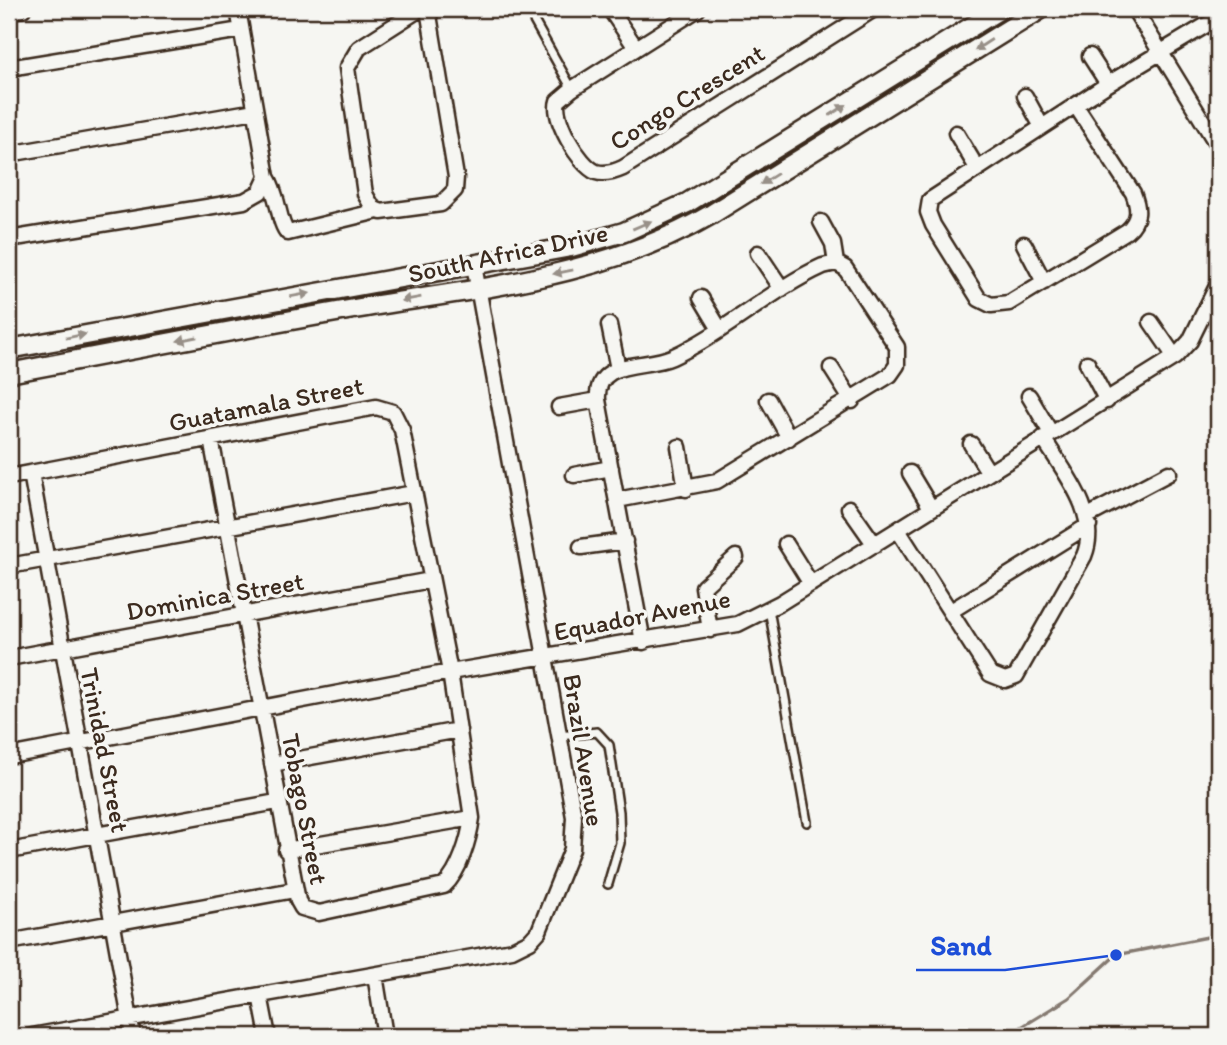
<svg xmlns="http://www.w3.org/2000/svg" width="1227" height="1045" viewBox="0 0 1227 1045" font-family="Itim,sans-serif">
<rect width="100%" height="100%" fill="#f6f6f2"/>
<filter id="ink" filterUnits="userSpaceOnUse"><feTurbulence type="fractalNoise" baseFrequency=".0143" numOctaves="2"/><feDisplacementMap in="SourceGraphic" scale="14" xChannelSelector="R" yChannelSelector="G"/><feConvolveMatrix kernelMatrix="1 2 1 2 8 2 1 2 1" color-interpolation-filters="sRGB"/></filter>
<g filter="url(#ink)">
<g fill="none" stroke-linecap="round" stroke-linejoin="round">
<path stroke="#857a71" stroke-width="3.5" d="M1007 1036 1069 998 1116 955 1218 935"/>
<defs>
<path id="service" d="M534 21 572 89
M769 609 807 822
M559 736 597 732 609 745 619 812 620 843 608 884"/>
<path id="minor" d="M420 9 359 48 347 68 365 194 373 208 381 212 441 204 455 190 456 177 428 9
M610 9 636 48
M698 9 572 89 558 101C552 118 579 165 596 172 605 175 614 172 623 168L874 9
M1134 9 1218 146
M9 11 23 9
M1090 56 1108 84
M9 68 241 30
M1025 96 1042 127
M1076 106 1133 193C1139 208 1140 220 1127 231L1009 303 991 305 979 299 933 225 928 212 930 200 1108 84 1218 18
M956 133 977 168
M9 154 255 111
M267 177C279 195 278 223 288 233L378 211
M821 222 833 244 836 263
M9 239 244 201 260 192 267 177 238 9
M1024 244 1044 282
M758 253 782 289
M701 298 719 328
M1151 322 1175 357
M609 325 618 369
M1087 363 1107 401
M831 368 852 401
M1029 396 1051 433
M768 400 789 438
M559 407 598 400
M971 444 989 473
M679 447 686 489
M31 473 133 1036
M910 473 931 508
M574 475 611 468
M9 477 376 407 393 412 402 430 450 672 472 818C469 839 460 871 444 886L319 913 302 908 298 901 211 439
M617 500 717 481 890 375 897 365V347L845 268 836 263 823 266C770 290 725 333 672 357 646 369 595 358 598 400L643 642
M849 508 875 545
M1086 517 1169 473
M898 530 990 674 1005 680 1016 676 1084 556C1101 515 1064 472 1043 438
M786 544 811 584
M581 547 625 541
M9 566 414 493
M951 611 1089 525
M710 630 703 587 736 557
M9 658 431 580
M9 756 450 672 738 624 780 603 1175 357 1190 341 1218 284
M272 764 459 730
M286 850 472 818
M9 851 277 802
M9 942 294 890
M375 975 385 1036
M260 995 268 1036
M32 1036 512 950 530 941 539 931 572 849 574 817 474 265"/>
<path id="tertiary" d="M9 349 571 247 624 232 687 203 1000 9
M9 373C124 351 239 329 354 309 476 288 603 278 712 214L1041 9"/>
</defs>
<use href="#service" stroke="#3b2a1e" stroke-width="12"/>
<use href="#minor" stroke="#3b2a1e" stroke-width="19"/>
<use href="#tertiary" stroke="#3b2a1e" stroke-width="23"/>
<use href="#service" stroke="#f6f6f2" stroke-width="7"/>
<use href="#minor" stroke="#f6f6f2" stroke-width="14"/>
<use href="#tertiary" stroke="#f6f6f2" stroke-width="18"/>
</g>
<defs><path id="oneway-solid" d="M-6-.8H1V-3.2L6.5 0L1 3.2V.8H-6Z" transform="scale(1.75)"/></defs>
<g fill="#989088">
<use href="#oneway-solid" transform="translate(983 45) rotate(147)"/>
<use href="#oneway-solid" transform="translate(838 110) rotate(-32)"/>
<use href="#oneway-solid" transform="translate(769 179) rotate(148)"/>
<use href="#oneway-solid" transform="translate(642 225) rotate(-23)"/>
<use href="#oneway-solid" transform="translate(563 272) rotate(168)"/>
<use href="#oneway-solid" transform="translate(300 295) rotate(-10)"/>
<use href="#oneway-solid" transform="translate(411 299) rotate(170)"/>
<use href="#oneway-solid" transform="translate(76 336) rotate(-11)"/>
<use href="#oneway-solid" transform="translate(187 339) rotate(169)"/>
</g>
</g>
<g text-anchor="middle" stroke-width="7" stroke-linejoin="round" paint-order="stroke">
<g font-size="26" fill="#3b2a1e" stroke="#f6f6f2">
<text transform="translate(687 97) rotate(-32)" y="9">Congo Crescent</text>
<text transform="translate(508 253) rotate(-12)" y="9">South Africa Drive</text>
<text transform="translate(266 404) rotate(-11)" y="9">Guatamala Street</text>
<text transform="translate(215 596) rotate(-10)" y="9">Dominica Street</text>
<text transform="translate(642 615) rotate(-11)" y="9">Equador Avenue</text>
<text transform="translate(105 750) rotate(79)" y="9">Trinidad Street</text>
<text transform="translate(584 750) rotate(81)" y="9">Brazil Avenue</text>
<text transform="translate(305 809) rotate(79)" y="9">Tobago Street</text>
</g>
</g>
<path fill="none" stroke="#1d4ed8" stroke-width="2.5" d="M1116 955L1005 970H916"/>
<circle fill="#1d4ed8" stroke="#f6f6f2" stroke-width="2.5" cx="1116" cy="955" r="7"/>
<g font-size="28" text-anchor="middle" font-weight="bold" fill="#1d4ed8" stroke="#f6f6f2" stroke-width="7" stroke-linejoin="round" paint-order="stroke">
<text x="961" y="955">Sand</text>
</g>
<rect width="1227" height="1045" fill="none" stroke="#f6f6f2" stroke-width="35"/>
<rect x="18" y="18" width="1192" height="1010" fill="none" stroke="#3b2a1e" stroke-width="2.5" filter="url(#ink)"/>
</svg>
